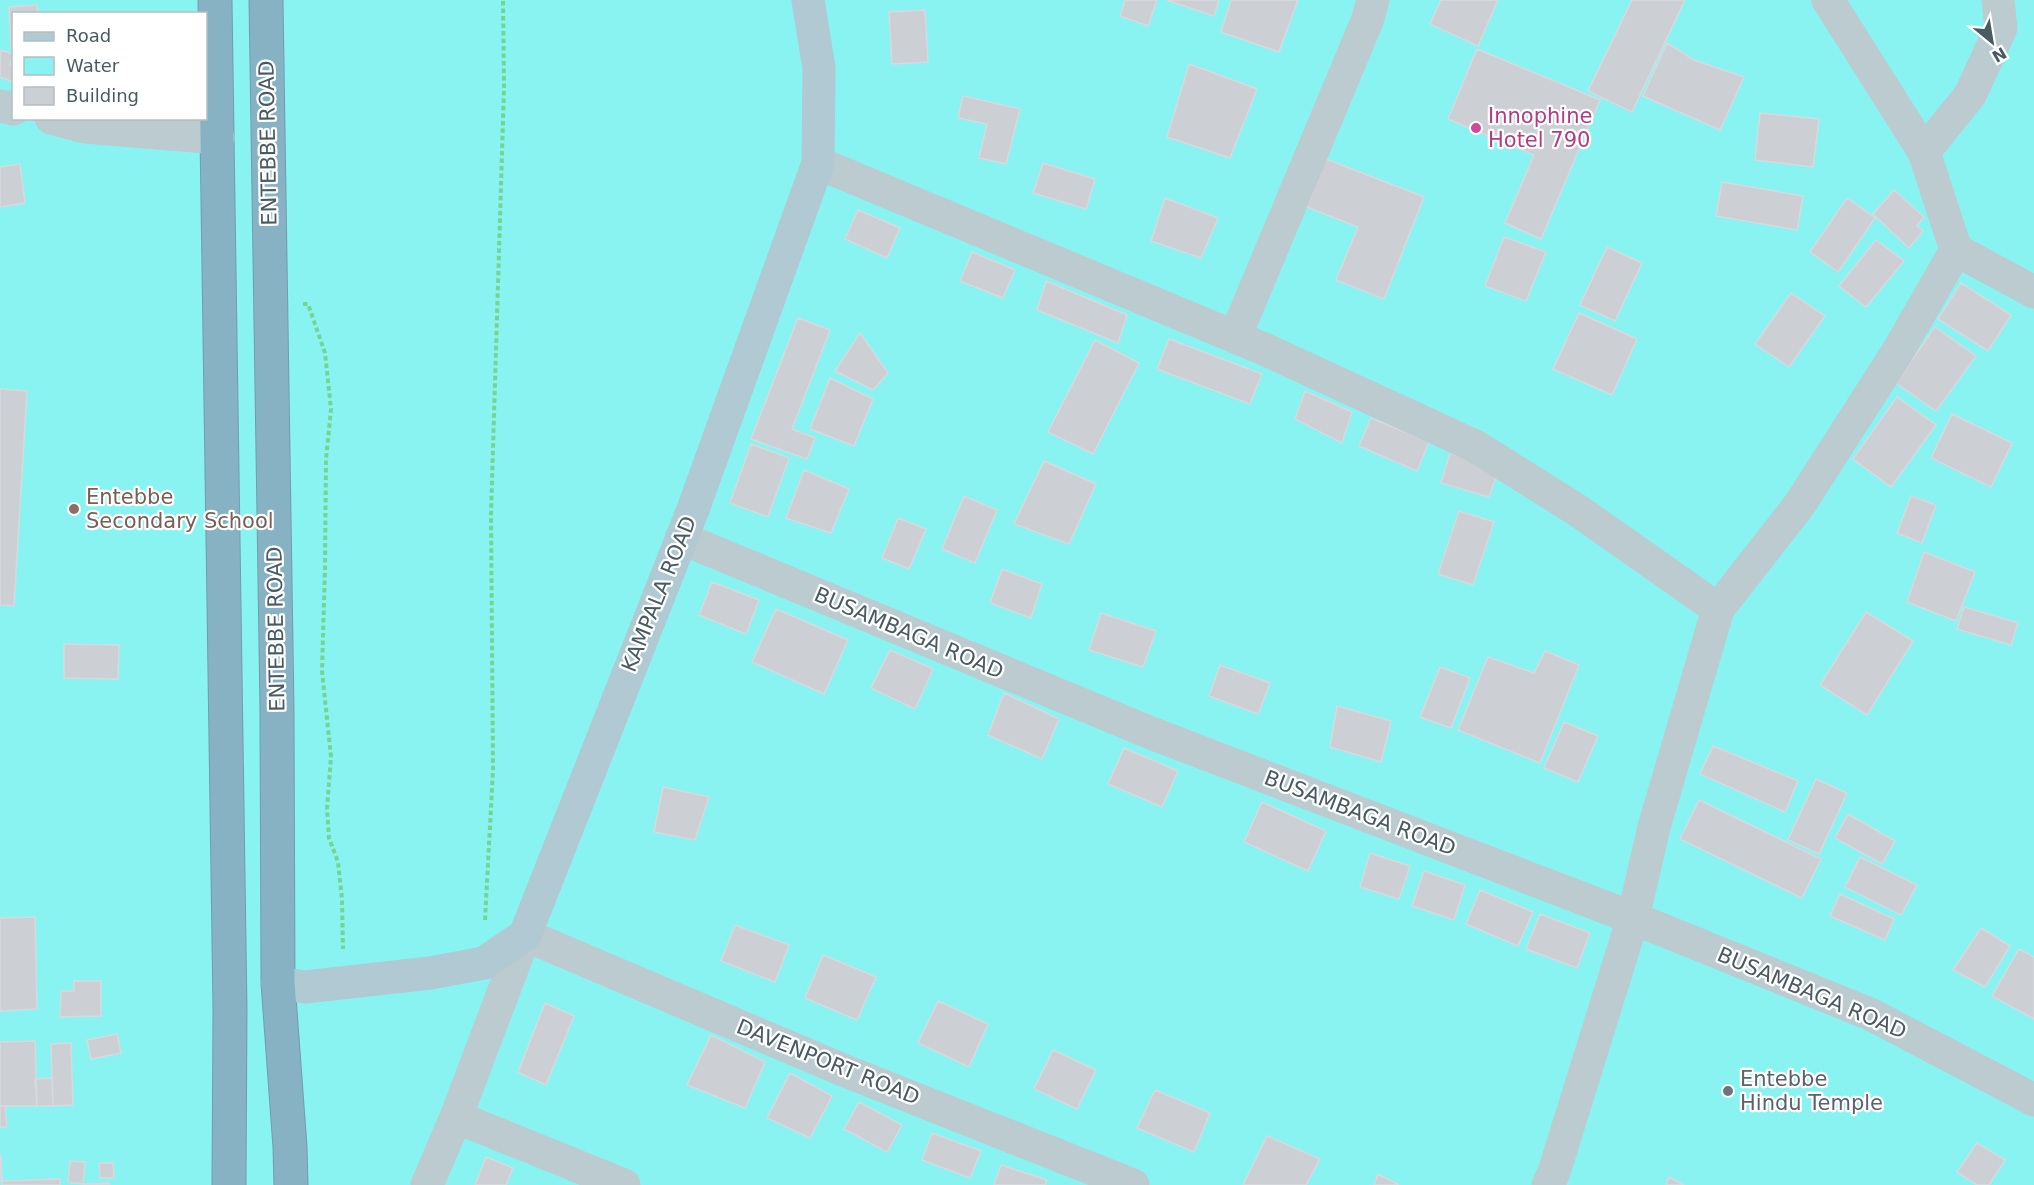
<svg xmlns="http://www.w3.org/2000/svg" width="2034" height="1185" viewBox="0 0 2034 1185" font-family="'DejaVu Sans',sans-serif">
<rect width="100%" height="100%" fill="#f4f2f3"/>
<path fill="#89f3f2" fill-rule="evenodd" d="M0 0H2034V1185H0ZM14 14H206V118H14Z"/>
<path fill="#ccd0d5" stroke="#d6dade" stroke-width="1.5" d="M1125 0H1157L1148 26 1120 16Z
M1166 0H1219L1214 16Z
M1231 0H1298L1279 52 1221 32Z
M1441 0H1498L1478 46 1430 24Z
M1632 0H1685L1632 112 1588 91Z
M37 5 38 14H14V47L11 48 9 7Z
M925 10 928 62 892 64 889 12Z
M1667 43 1694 60 1744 77 1720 130 1643 96Z
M1477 49 1600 100 1541 239 1505 223 1534 155 1448 119Z
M1 50 13 54 10 65 14 66V82L0 77Z
M1189 64 1257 89 1230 158 1167 137Z
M963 96 1020 109 1006 164 979 158 987 124 958 118Z
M1760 113 1819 119 1813 167 1755 160Z
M1326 159 1424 197 1384 299 1336 280 1358 227 1307 207Z
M1043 163 1095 179 1086 209 1033 193Z
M20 164 25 203 0 207V167Z
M1722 182 1803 196 1797 230 1716 216Z
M1894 190 1924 217 1917 226 1923 231 1909 248 1873 214Z
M1165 198 1218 218 1201 258 1151 241Z
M1847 198 1875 218 1838 272 1810 252Z
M858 210 900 228 887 258 845 239Z
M1504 237 1546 252 1526 301 1485 286Z
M1876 240 1904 261 1866 307 1839 286Z
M1607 247 1642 263 1615 321 1580 305Z
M972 252 1015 270 1003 298 960 281Z
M1046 281 1127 315 1118 343 1037 310Z
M1961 283 2011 315 1988 351 1938 319Z
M1791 293 1825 316 1789 367 1755 344Z
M1579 313 1637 339 1612 395 1553 369Z
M798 318 830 330 792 429 815 438 807 459 751 439Z
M1935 327 1976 356 1936 411 1896 383Z
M860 333 888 373 873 390 835 371Z
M1169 339 1262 374 1250 404 1157 369Z
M1095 340 1139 363 1093 454 1048 432Z
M830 378 873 399 854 446 810 429Z
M0 389 27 391 14 606 0 605Z
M1305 391 1352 412 1342 443 1295 419Z
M1897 397 1936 425 1891 487 1853 459Z
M1952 414 2012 443 1991 487 1931 458Z
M1371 418 1429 442 1417 471 1359 446Z
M751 444 789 458 768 517 730 503Z
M1450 453 1499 468 1489 497 1441 483Z
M1044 461 1096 484 1069 544 1014 524Z
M804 470 849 489 831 533 786 518Z
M964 496 997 510 975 563 942 549Z
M1911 496 1936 505 1922 543 1897 533Z
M1459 511 1494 522 1473 585 1438 574Z
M898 518 926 529 909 569 882 558Z
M1924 552 1975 572 1956 621 1907 602Z
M1002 569 1042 584 1031 618 990 603Z
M712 582 759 600 746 634 699 615Z
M1964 607 2018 623 2011 645 1957 629Z
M776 609 848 640 824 694 752 662Z
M1866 612 1913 641 1867 715 1820 685Z
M1101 613 1156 631 1143 667 1089 650Z
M64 644 119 645 118 679 64 678Z
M890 650 933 669 915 709 871 688Z
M1545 651 1579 665 1540 763 1458 730 1488 657 1534 673Z
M1220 665 1270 683 1258 714 1209 696Z
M1440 667 1470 678 1451 728 1420 717Z
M1004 693 1059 719 1042 759 988 735Z
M1337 706 1391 721 1381 762 1330 747Z
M1564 722 1598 736 1578 782 1544 768Z
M1713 746 1798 781 1785 812 1700 774Z
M1124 748 1178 771 1162 807 1108 784Z
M1816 779 1847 793 1819 854 1788 840Z
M663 787 709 797 695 840 654 832Z
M1699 800 1821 859 1802 898 1680 839Z
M1262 802 1326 831 1308 871 1244 842Z
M1848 814 1895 841 1882 864 1835 838Z
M1370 853 1410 866 1399 899 1360 887Z
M1860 857 1917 885 1901 915 1845 887Z
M1424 871 1465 885 1454 920 1412 906Z
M1480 890 1533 912 1518 946 1466 924Z
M1840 894 1894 919 1885 940 1830 916Z
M1540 914 1590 933 1577 968 1526 949Z
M35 917 37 1009 0 1011V918Z
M735 925 789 945 775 982 721 961Z
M1981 928 2010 946 1985 987 1953 970Z
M2019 949 2034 957V1019L1992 996Z
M823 955 876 977 857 1020 805 998Z
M74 981H101V1016L60 1017 61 991H74Z
M938 1001 988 1024 969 1067 918 1043Z
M545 1003 574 1016 546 1085 518 1072Z
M117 1034 121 1053 91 1059 87 1040Z
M711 1035 765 1062 745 1108 687 1085Z
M35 1041 37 1106H0V1042Z
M71 1043 73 1105 53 1106 51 1044Z
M1053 1050 1096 1070 1077 1109 1034 1089Z
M790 1073 832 1096 810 1138 767 1118Z
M52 1078 53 1106H37L35 1079Z
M1155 1090 1210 1113 1194 1152 1137 1128Z
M859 1102 902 1125 887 1152 844 1129Z
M0 1106H5L7 1127H0Z
M932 1133 981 1151 970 1178 922 1160Z
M1267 1136 1320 1159 1306 1185H1243Z
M1977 1143 2005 1160 1989 1185H1977L1957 1172Z
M0 1155H1L2 1181H0Z
M486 1157 513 1168 506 1185H475Z
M70 1161 85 1162 83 1184 68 1182Z
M99 1163H113L114 1178H100Z
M1001 1165 1047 1180 1045 1185H994Z
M1378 1174 1399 1185H1374Z
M1669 1177 1684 1185H1666Z
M60 1179V1185H2V1181Z
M109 1183V1185H83V1184Z"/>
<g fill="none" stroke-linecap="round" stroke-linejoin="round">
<defs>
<path id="highway" d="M215 0 230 1009 229 1185
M266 0 277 710 278 983 290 1147 291 1185"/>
</defs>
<use href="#highway" stroke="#729db0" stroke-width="35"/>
<path stroke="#74d58f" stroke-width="4" stroke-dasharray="4.5 3" stroke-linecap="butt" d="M303 304H308L325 353 331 409 326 459 325 568 322 671 331 757 327 809 329 838 338 862 342 899 343 949
M485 920 493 770 491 514 504 87 503 0"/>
<path stroke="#bccbcf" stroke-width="33" d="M1828 0 1924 152 1956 250 2034 292
M0 106 14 109
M51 118 85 127 218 138
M1924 152 1970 95 2001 28 1998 0
M818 163 1264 349 1475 446 1577 510 1718 609
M1235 337 1367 21 1373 0
M681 538 1151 733 1633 918 1870 1014 2034 1100
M427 1185 456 1117
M624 1185 456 1117 525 935 843 1070 1133 1185
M1548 1185 1554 1172 1633 918 1654 827 1718 609 1800 504 1898 351 1956 250"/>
<path stroke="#b0c9d2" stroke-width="33" d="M278 983 305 987 430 973 484 963 525 935 692 512 818 163 819 68 808 0"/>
<use href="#highway" stroke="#87b2c4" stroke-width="33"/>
</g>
<circle fill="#d1479c" stroke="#fff" stroke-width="2" cx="1476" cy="128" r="6"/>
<circle fill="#8d6e63" stroke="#fff" stroke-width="2" cx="74" cy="509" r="6"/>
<circle fill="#6b7280" stroke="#fff" stroke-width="2" cx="1728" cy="1091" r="6"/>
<g text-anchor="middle" stroke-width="4.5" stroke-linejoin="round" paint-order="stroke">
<g font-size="21" fill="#b23c85" stroke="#fff" text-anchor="start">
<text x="1488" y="123">Innophine<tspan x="1488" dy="24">Hotel 790</tspan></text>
</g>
<g font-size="21" fill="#485b62" stroke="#fff">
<text transform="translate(268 143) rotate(-91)" y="7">ENTEBBE ROAD</text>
<text transform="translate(659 594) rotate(-68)" y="7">KAMPALA ROAD</text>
<text transform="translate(276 629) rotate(-91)" y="7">ENTEBBE ROAD</text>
<text transform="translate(909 633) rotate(23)" y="7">BUSAMBAGA ROAD</text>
<text transform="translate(1360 813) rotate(21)" y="7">BUSAMBAGA ROAD</text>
<text transform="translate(1812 993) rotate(23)" y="7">BUSAMBAGA ROAD</text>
<text transform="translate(828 1062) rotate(22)" y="7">DAVENPORT ROAD</text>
</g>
<g font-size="21" fill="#785e54" stroke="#fff" text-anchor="start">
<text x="86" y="504">Entebbe<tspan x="86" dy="24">Secondary School</tspan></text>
</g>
<g font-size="21" fill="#5b616d" stroke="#fff" text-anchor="start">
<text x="1740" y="1086">Entebbe<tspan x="1740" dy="24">Hindu Temple</tspan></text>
</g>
</g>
<rect x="12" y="12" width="195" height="108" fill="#ffffff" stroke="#b6bdc0" stroke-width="1.5"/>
<rect x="24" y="32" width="30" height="9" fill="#b0c9d2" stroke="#b6bdc0" stroke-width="1.5"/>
<text x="66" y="42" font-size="18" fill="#485b62">Road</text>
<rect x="24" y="57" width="30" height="18" fill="#89f3f2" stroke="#b6bdc0" stroke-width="1.5"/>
<text x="66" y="72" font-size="18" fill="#485b62">Water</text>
<rect x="24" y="87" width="30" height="18" fill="#ccd0d5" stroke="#b6bdc0" stroke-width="1.5"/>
<text x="66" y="102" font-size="18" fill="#485b62">Building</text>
<g transform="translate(1992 42) rotate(150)" stroke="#ffffff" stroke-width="4.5" paint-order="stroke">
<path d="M0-4.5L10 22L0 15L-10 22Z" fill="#485b62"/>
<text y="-9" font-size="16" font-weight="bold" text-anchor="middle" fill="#485b62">N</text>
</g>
</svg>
